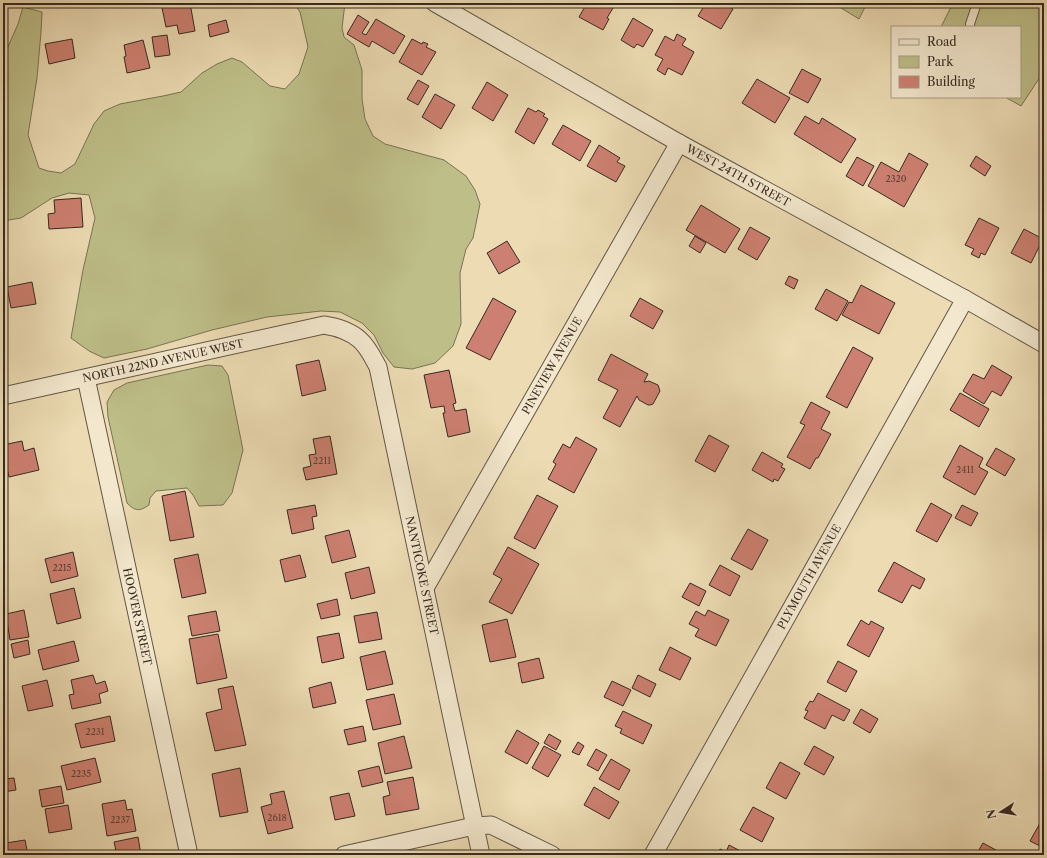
<svg xmlns="http://www.w3.org/2000/svg" width="1047" height="858" viewBox="0 0 1047 858" font-family="'Libre Caslon Text',serif">
<rect width="100%" height="100%" fill="#ecdbb3"/>
<filter id="stains"><feTurbulence type="fractalNoise" baseFrequency=".005" numOctaves="4"/><feColorMatrix values="0 0 0 0 .2 0 0 0 0 .09 0 0 0 0 .02 0 0 0 .5 -.17"/></filter>
<radialGradient id="worn" r=".72"><stop offset=".6" stop-color="#630" stop-opacity="0"/><stop offset="1" stop-color="#630" stop-opacity=".3"/></radialGradient>
<path fill="#bebe88" stroke="#7a7455" d="M294 3H345L342 28 344 37 354 45 362 70V99L365 119 373 136 385 144 444 160 466 176 475 190 480 204 473 238 466 249 460 273 461 324 453 346 435 363 412 369 394 367 383 353 374 335 362 323 340 312 321 311 267 317 212 330 147 349 104 358 89 351 71 338 83 270 95 218 89 195 69 193 52 198 21 218 3 221V58L18 24 23 7 42 12 41 32 37 78 28 135 39 168 48 171 61 173 75 164 94 124 104 111 120 104 163 96 181 92 202 73 217 64 232 58 242 62 270 86 285 89 299 74 308 47 300 12Z
M833 3H867L859 19Z
M953 3H1044V71L1021 106 1005 97H1020V27H941Z
M208 365 222 366 228 375 243 450 232 493 223 505 199 506 193 495 187 488 156 491 150 498 149 505C139 512 135 511 127 503L108 417 107 402 114 390 127 383Z"/>
<path fill="#cd8071" stroke="#372a22" d="M161 3H190L195 31 179 34 177 25 166 27Z
M227 3H251L228 7Z
M587 3H605L613 8 607 18 609 19 603 30 579 17Z
M706 3H723L733 9 721 29 698 16Z
M358 15 369 22 362 33 366 35 376 19 405 36 394 54 372 41 369 47 347 34Z
M633 18 653 30 643 47 637 44 634 48 621 40Z
M226 20 229 32 210 37 208 25Z
M677 34 686 39 682 45 694 52 682 75 668 68 665 75 657 70 663 59 655 55 665 36 674 41Z
M167 35 170 55 155 57 152 37Z
M72 39 75 58 49 64 45 44Z
M412 39 422 44 423 42 428 44 426 47 436 52 422 75 399 62Z
M143 40 150 68 127 73 124 57 126 56 124 45Z
M802 69 821 79 808 103 789 93Z
M757 79 790 98 775 123 742 103Z
M418 80 429 86 418 105 407 99Z
M487 82 508 95 493 121 472 108Z
M435 94 455 105 441 129 422 117Z
M528 108 536 112 538 110 545 114 543 116 548 119 534 144 515 132Z
M805 116 819 124 822 118 856 139 841 163 794 134Z
M563 125 591 141 580 161 552 144Z
M599 145 620 158 617 162 625 166 616 182 587 166Z
M909 153 928 164 904 207 868 186 881 162 899 172Z
M976 156 991 166 985 176 970 166Z
M857 157 874 166 863 186 846 176Z
M81 198 83 227 49 229 48 214 55 213 54 200Z
M701 205 740 229 725 253 686 230Z
M979 218 999 228 985 255 981 253 979 258 971 254 974 249 965 245Z
M750 227 770 238 757 260 738 249Z
M1024 229 1043 239 1031 263 1011 253Z
M695 236 706 243 700 253 689 246Z
M507 241 520 262 499 274 487 253Z
M789 276 798 280 794 289 785 284Z
M32 282 36 304 11 308 7 287Z
M861 285 895 303 879 334 842 315 849 302 852 303Z
M826 289 848 301 837 321 815 309Z
M493 298 516 311 490 360 466 348Z
M640 298 663 311 653 329 630 316Z
M853 347 873 358 847 408 826 397Z
M611 354 648 374 644 382 649 381 658 385 660 391 653 404 650 405H648L639 400 637 396 620 427 603 418 618 390 598 380Z
M319 360 326 390 302 396 296 365Z
M992 365 1012 377 1001 396 992 391 984 404 963 391 973 374 984 379Z
M449 370 456 403 453 404 455 411 466 409 470 432 448 437 443 413H445L444 406 431 408 424 375Z
M960 393 989 409 979 427 950 410Z
M811 402 830 412 821 429 831 434 818 458H816L810 469 787 457 805 425 800 423Z
M709 435 729 446 715 472 695 461Z
M330 436 337 474 306 480 303 468 311 466 309 455 316 454 313 439Z
M576 437 597 449 574 493 548 479 556 464 553 462 563 444 570 448Z
M22 441 24 451 34 448 39 470 9 477 3 452V445Z
M960 445 983 458 979 467 988 472 975 495 943 477Z
M996 448 1015 459 1005 476 986 465Z
M762 452 783 464 781 467 785 469 778 481 774 479 773 482 752 470Z
M185 491 194 537 170 541 162 496Z
M537 495 558 506 535 549 514 538Z
M931 503 952 515 937 542 916 531Z
M315 505 317 516 312 517 314 529 292 534 287 510Z
M962 505 978 513 971 526 955 518Z
M748 529 768 540 752 570 731 559Z
M349 530 356 557 332 563 325 536Z
M508 547 539 564 512 614 489 602 502 579 493 574Z
M73 552 78 576 51 583 45 559Z
M198 554 206 593 182 598 174 559Z
M300 555 306 577 285 582 280 560Z
M894 562 925 579 920 589 912 585 902 603 878 591Z
M720 565 740 576 730 596 709 585Z
M369 567 375 593 351 599 345 573Z
M690 583 706 591 699 606 682 597Z
M74 588 81 618 57 624 50 594Z
M337 599 340 615 321 619 317 604Z
M24 610 29 637 10 640 6 614Z
M708 610 729 620 716 646 695 636 699 629 689 624 696 611 705 616Z
M216 611 220 631 192 636 188 616Z
M377 612 382 639 359 643 354 616Z
M507 619 516 657 490 662 482 625Z
M861 620 869 625 871 621 884 628 869 657 847 645Z
M339 633 344 658 322 663 317 637Z
M218 634 227 678 197 684 189 639Z
M28 640 30 654 14 658 11 644Z
M74 641 79 661 43 670 38 650Z
M670 647 691 658 680 680 659 670Z
M385 651 393 684 367 690 360 657Z
M539 658 544 678 522 683 518 663Z
M838 661 857 671 846 692 827 682Z
M93 675 96 684 105 681 108 691 99 694 101 703 72 709 69 695 74 694 71 680Z
M638 675 656 684 650 697 632 688Z
M47 680 53 706 28 711 22 686Z
M612 681 631 690 623 706 604 697Z
M331 682 336 703 313 708 309 688Z
M233 686 246 745 215 751 206 713 222 709 218 689Z
M818 693 850 710 844 721 832 715 825 729 804 718 808 711 805 710 810 701 813 702Z
M394 694 401 724 373 730 366 700Z
M861 709 878 719 870 733 853 723Z
M623 711 652 725 643 744 620 733 622 729 615 726Z
M110 716 115 741 81 748 75 724Z
M363 726 366 741 348 745 344 730Z
M517 730 539 743 527 764 505 752Z
M549 734 561 741 556 750 544 743Z
M404 736 412 768 385 774 378 743Z
M578 742 584 746 579 755 572 752Z
M544 746 561 755 548 777 532 768Z
M814 746 834 757 824 775 804 764Z
M596 749 607 755 598 771 587 765Z
M95 758 101 782 67 790 61 766Z
M611 759 630 770 619 790 599 779Z
M780 762 800 773 786 799 766 788Z
M379 766 383 782 362 787 358 771Z
M240 768 248 812 220 817 212 774Z
M413 777 419 809 386 815 383 797 390 795 387 782Z
M14 778 16 790 3 792V779Z
M61 786 64 803 42 807 39 790Z
M594 787 619 802 609 819 584 805Z
M284 791 293 828 268 834 261 807 272 804 270 794Z
M349 793 355 816 335 820 330 797Z
M125 800 127 810 132 809 136 831 107 836 102 804Z
M68 805 72 829 49 833 45 809Z
M753 807 774 818 762 842 740 830Z
M1044 816V848L1030 841Z
M138 837 141 855H117L114 842Z
M25 840 28 855H8L6 843Z
M983 843 1005 855H976Z
M729 845 748 855H717L720 849 726 852Z"/>
<g fill="none" stroke-linecap="round" stroke-linejoin="round">
<defs>
<path id="lane" d="M970 27V24L977 3"/>
<g id="street">
<path id="s1" d="M435 3 679 143 965 299 1044 344"/>
<path id="s2" d="M86 378 189 855"/>
<path id="s3" d="M3 396 324 325C337 327 350 331 360 340 368 347 373 358 378 367L481 855"/>
<path id="s4" d="M425 588 679 143"/>
<path d="M344 855 474 826 491 825 552 855"/>
<path id="s5" d="M653 855 965 299"/>
</g>
</defs>
<use href="#lane" stroke="#645646" stroke-width="10"/>
<use href="#street" stroke="#645646" stroke-width="19"/>
<use href="#lane" stroke="#f3e8ce" stroke-width="8"/>
<use href="#street" stroke="#f3e8ce" stroke-width="17"/>
</g>
<g text-anchor="middle" stroke-width="3" stroke-linejoin="round" paint-order="stroke">
<g font-size="9" fill="#5c4036">
<text x="896" y="182">2320</text>
<text x="322" y="464">2211</text>
<text x="965" y="473">2411</text>
<text x="62" y="571">2215</text>
<text x="95" y="735">2231</text>
<text x="81" y="777">2235</text>
<text x="277" y="821">2618</text>
<text x="120" y="823">2237</text>
</g>
<g font-size="11" fill="#372a22" stroke="#f3e8ce">
<text dy="4" stroke="none"><textPath href="#s1" startOffset="349">WEST 24TH STREET</textPath></text>
<text dy="4" stroke="none"><textPath href="#s3" startOffset="164">NORTH 22ND AVENUE WEST</textPath></text>
<text dy="4" stroke="none"><textPath href="#s4" startOffset="256">PINEVIEW AVENUE</textPath></text>
<text dy="4" stroke="none"><textPath href="#s3" startOffset="614">NANTICOKE STREET</textPath></text>
<text dy="4" stroke="none"><textPath href="#s5" startOffset="319">PLYMOUTH AVENUE</textPath></text>
<text dy="4" stroke="none"><textPath href="#s2" startOffset="244">HOOVER STREET</textPath></text>
</g>
</g>
<rect width="1047" height="858" fill="none" stroke="#ecdbb3" stroke-width="16"/>
<rect x="4" y="4" width="1039" height="850" fill="none" stroke="#372a22" stroke-width="2"/>
<rect x="8" y="8" width="1031" height="842" fill="none" stroke="#372a22"/>
<rect x="891" y="26" width="130" height="72" fill="#f3e8ce" stroke="#a89c89"/>
<rect x="899" y="39" width="20" height="6" fill="#f3e8ce" stroke="#a89c89"/>
<text x="927" y="46" font-size="12" fill="#372a22">Road</text>
<rect x="899" y="56" width="20" height="12" fill="#bebe88" stroke="#a89c89"/>
<text x="927" y="66" font-size="12" fill="#372a22">Park</text>
<rect x="899" y="76" width="20" height="12" fill="#cd8071" stroke="#a89c89"/>
<text x="927" y="86" font-size="12" fill="#372a22">Building</text>
<g transform="translate(1001 812) rotate(258)" stroke="#f3e8ce" stroke-width="3" paint-order="stroke">
<path d="M0-3L7 15L0 10L-7 15Z" fill="#372a22"/>
<text y="-6" font-size="11" font-weight="bold" text-anchor="middle" fill="#372a22">N</text>
</g>
<rect width="100%" height="100%" filter="url(#stains)"/>
<rect width="100%" height="100%" fill="url(#worn)"/>
</svg>
